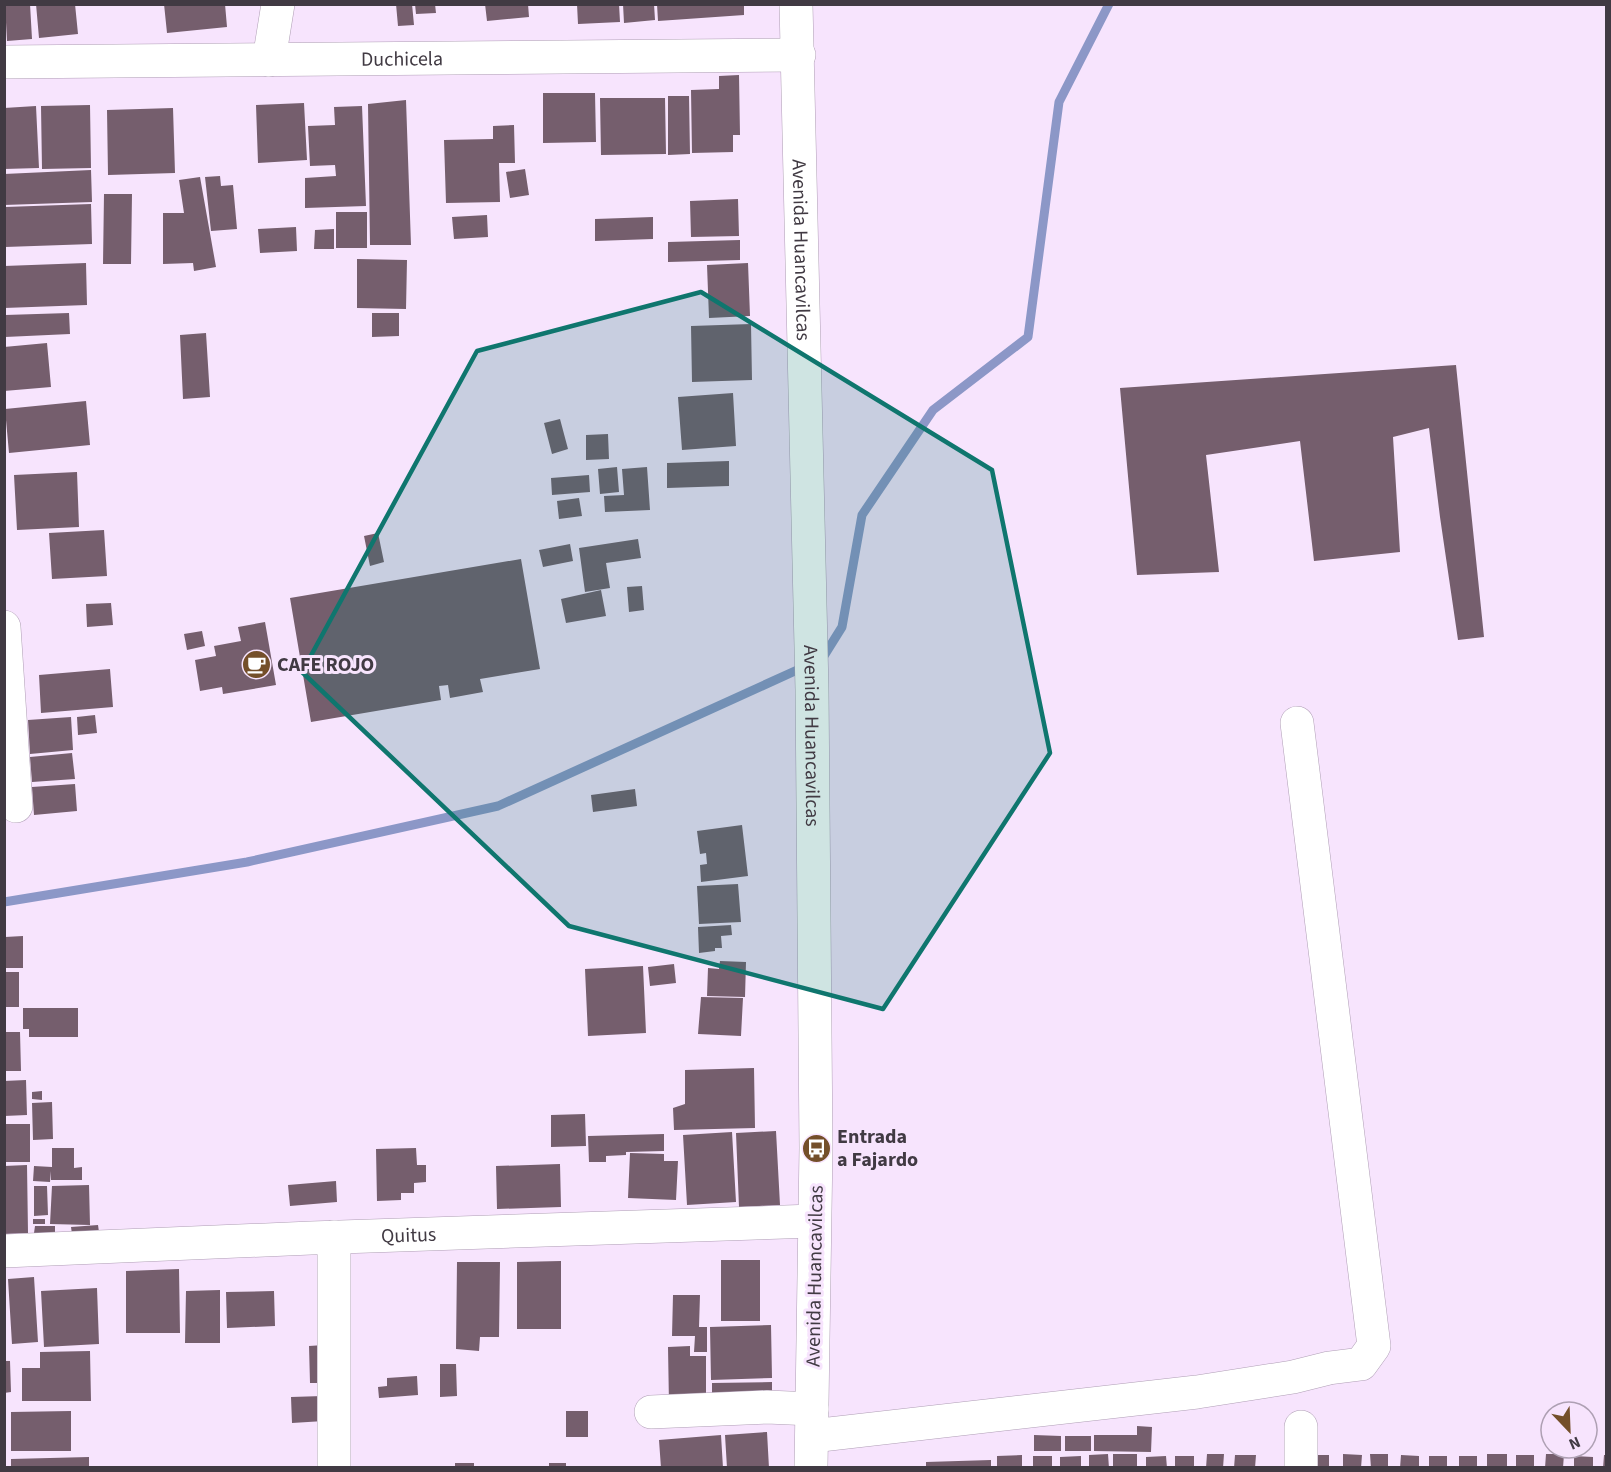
<svg xmlns="http://www.w3.org/2000/svg" width="1611" height="1472" viewBox="0 0 1611 1472" font-family="'Source Sans 3',sans-serif">
<rect width="100%" height="100%" fill="#f7e4fd"/>
<g fill="none" stroke-linecap="round" stroke-linejoin="round">
<path stroke="#8c97c7" stroke-width="9" d="M822 659 842 627 862 515 933 410 1028 337 1059 102 1109 4
M4 902 247 862 498 806 806 666"/>
</g>
<path fill="#755e6d" d="M5 4H30L32 39 7 41Z
M36 4H75L78 34 39 38Z
M164 4H225L227 27 167 33Z
M396 4H412L414 25 398 26Z
M415 4H435L436 13 416 14Z
M485 4H528L529 17 487 21Z
M577 4H619L620 22 578 24Z
M623 4H654L655 20 624 23Z
M657 4H744V15L658 21Z
M739 75 740 135H733V152L692 153 691 90 719 89V76Z
M543 93H595L596 142 543 143Z
M668 96H689L690 154 668 155Z
M600 98H665L666 154 601 155Z
M406 100 411 245H370L368 104Z
M304 103 307 160 258 163 256 105Z
M90 105 91 168 42 169 41 106Z
M36 106 39 168 4 169V108Z
M362 106 366 206 305 208V178L336 176 335 165 310 166 308 126 335 125 334 107Z
M173 108 175 173 108 175 107 110Z
M514 125 515 163H499L500 202 446 203 444 140 493 139V126Z
M525 169 529 195 510 198 506 172Z
M91 170 92 202 4 205V174Z
M220 176 221 186 233 185 237 229 211 231 205 177Z
M200 177 216 267 194 271 193 263 163 264V213H184L179 180Z
M104 194H132L131 264H103Z
M738 199 739 236 691 237 690 201Z
M91 204 92 244 5 247V207Z
M336 212H367V248H336Z
M487 215 488 237 454 239 452 217Z
M653 217V239L595 241V219Z
M296 227 297 251 260 253 258 229Z
M334 229V249H314L315 230Z
M740 240V260L668 262V242Z
M357 259 407 260 406 309 357 308Z
M86 263 87 305 4 308V266Z
M748 263 750 316 709 318 707 265Z
M69 313 70 334 5 337V315Z
M372 313H399V336L372 337Z
M751 324 752 380 692 382 691 326Z
M206 333 210 397 183 399 180 335Z
M47 343 51 387 4 391V347Z
M1456 365 1484 637 1458 640 1440 517 1429 428 1393 437 1400 552 1314 561 1300 441 1206 455 1219 572 1137 575 1120 388Z
M733 393 736 446 682 450 678 397Z
M86 401 90 445 9 453 5 409Z
M560 419 568 449 552 454 544 423Z
M608 434 609 459 586 460V435Z
M729 461V486L667 488V463Z
M617 467 619 492 600 494 598 469Z
M647 467 650 510 605 512 604 496 624 495 622 469Z
M77 472 79 527 17 530 14 475Z
M589 475 590 492 552 495 551 478Z
M579 498 582 516 559 519 557 501Z
M104 530 107 576 52 579 49 533Z
M378 533 384 562 370 566 364 536Z
M638 539 641 558 606 563 610 588 585 592 579 548Z
M570 544 573 561 543 567 539 550Z
M521 559 540 669 480 679 483 692 450 698 448 685 439 686 441 700 311 722 290 598Z
M642 586 644 610 629 612 627 587Z
M601 590 606 616 566 623 561 599Z
M111 603 113 625 87 627 86 604Z
M265 622 276 685 223 694 222 687 200 691 195 660 216 656 214 646 241 641 238 627Z
M202 631 205 646 187 650 184 634Z
M110 669 113 707 41 713 39 675Z
M95 715 97 733 78 735 77 717Z
M71 717 73 750 30 754 28 720Z
M72 753 75 779 32 782 30 757Z
M75 784 77 811 34 815 32 787Z
M635 789 637 806 593 812 591 795Z
M742 825 748 876 701 882 700 865 707 864 706 853 700 854 697 831Z
M738 884 741 922 699 924 697 886Z
M731 925 732 935 721 936 722 948H715V951L699 953 698 927Z
M23 936V968H6L5 937Z
M720 961 746 962 745 997 707 996 708 968 719 969Z
M674 964 676 983 650 986 648 967Z
M643 966 646 1033 588 1036 585 969Z
M4 972H19V1007H4Z
M701 997 743 998 741 1036 698 1034Z
M23 1008H78V1037H29V1029H23Z
M4 1032H20L21 1071H4Z
M754 1068 755 1128 674 1130 673 1108 685 1104V1070Z
M26 1080 27 1115 4 1116V1081Z
M42 1091V1100L32 1099V1092Z
M52 1102 53 1139 33 1140 32 1103Z
M585 1114 586 1146 551 1147V1115Z
M5 1124H30V1162H5Z
M776 1131 780 1205 739 1207 736 1133Z
M732 1132 736 1202 687 1205 683 1135Z
M664 1134V1151L626 1152V1155L606 1156V1162H589L588 1136Z
M52 1148H74V1168L82 1167V1180H51V1171L50 1182 33 1181 34 1166 52 1167Z
M416 1148 417 1165H426V1182L414 1183V1193H401V1200L377 1201 376 1149Z
M630 1153 664 1154V1161H678L676 1200 628 1198Z
M560 1164 561 1207 497 1209 496 1166Z
M27 1165 28 1233 4 1234V1166Z
M336 1181 337 1202 290 1206 288 1185Z
M89 1185 90 1225 50 1224 52 1186Z
M34 1186H47L48 1215 34 1216Z
M33 1219H45V1224H33Z
M98 1225 99 1232 72 1234 71 1227Z
M35 1226H55V1234L34 1233Z
M721 1260H760V1321H721Z
M561 1261V1329H517V1262Z
M457 1262H500L499 1337H480L479 1351 456 1349Z
M179 1269 180 1333H126V1271Z
M34 1277 38 1342 12 1344 8 1279Z
M97 1288 99 1344 44 1347 41 1291Z
M220 1290V1343H185L186 1291Z
M274 1291 275 1326 227 1328 226 1292Z
M673 1295H700L699 1327H707V1352H694L695 1336H672Z
M771 1325 772 1378 711 1380 710 1327Z
M324 1345 325 1383H310L309 1346Z
M690 1346V1356H706V1405H669L668 1347Z
M90 1351 91 1401H22V1368H40V1352Z
M4 1361H10L11 1392 4 1393Z
M440 1364H456L457 1396 440 1397Z
M417 1376 418 1395 379 1398 378 1387 387 1386V1378Z
M772 1382V1401L712 1402V1383Z
M323 1396 324 1421 292 1423 291 1397Z
M71 1411V1451H11V1412Z
M566 1411H588V1437H566Z
M1137 1426 1152 1427 1151 1452 1094 1451V1435H1137Z
M767 1432 769 1468H727L725 1435Z
M721 1435 723 1468H661L659 1440Z
M1034 1435 1061 1436V1451H1034Z
M1065 1436H1091V1451H1065Z
M1108 1454 1109 1468H1089V1455Z
M1113 1454H1137V1468H1113Z
M1207 1454H1224L1223 1468H1206Z
M1343 1454 1362 1455 1361 1468H1343Z
M1370 1454H1388V1468H1371Z
M1487 1454H1507V1468H1487Z
M1546 1454H1564L1563 1468H1545Z
M1022 1455V1468H997V1456Z
M1235 1455H1256L1255 1468H1234Z
M1305 1455H1329V1468H1305Z
M1401 1455 1419 1456V1468H1400Z
M1516 1455H1534V1468H1516Z
M1604 1455H1606V1468H1603Z
M1033 1456H1052V1468H1033Z
M1081 1456V1468H1060V1457Z
M1166 1456 1167 1468H1146V1457Z
M1175 1456H1194V1468H1175Z
M1429 1456H1447V1468H1429Z
M1459 1456H1477V1468H1459Z
M1574 1456 1593 1457V1468H1574Z
M89 1457V1468H11V1459Z
M991 1460V1468H926V1462Z
M455 1463H474V1468H455Z
M549 1463H566V1468H549Z"/>
<g fill="none" stroke-linecap="round" stroke-linejoin="round">
<defs>
<g id="minor">
<path id="s1" d="M796 4 812 690 816 1148 811 1468"/>
<path d="M269 60 278 4"/>
<path id="s2" d="M4 62 799 55"/>
<path d="M4 627 16 806"/>
<path id="s3" d="M4 1251 311 1238 814 1221"/>
<path d="M651 1412 767 1407 812 1409"/>
<path d="M812 1436 1197 1392 1293 1377 1329 1368 1361 1364 1374 1346 1297 723"/>
<path d="M334 1468V1237"/>
<path d="M1301 1468V1427"/>
</g>
</defs>
<use href="#minor" stroke="#af9eb5" stroke-width="34"/>
<use href="#minor" stroke="#fff" stroke-width="33"/>
</g>
<path fill="#0f766e" fill-opacity="0.2" stroke="#0f766e" stroke-width="4.5" stroke-linejoin="round" d="M701 292 992 470 1050 753 883 1009 569 926 302 672 477 351Z"/>
<defs>
<symbol id="cafe-disc" viewBox="-11 -11 22 22"><circle r="9.5" fill="#744f2a" stroke="#f7e4fd"/><path d="M-5.5-4.5H6V0H3Q3 3.5 0 3.5H-2.5Q-5.5 3.5-5.5 0ZM3-3.2v2h1.7v-2ZM-6 4.5H4V6H-6Z" fill="#fff"/></symbol>
<symbol id="bus-disc" viewBox="-11 -11 22 22"><circle r="9.5" fill="#744f2a" stroke="#f7e4fd"/><path d="M-5-6H5V4H4V6H2V4H-2V6H-4V4H-5ZM-3.5-4V0h7V-4ZM-3.5 1.2v1.5H-2V1.2ZM2 1.2v1.5H3.5V1.2Z" fill="#fff"/></symbol>
</defs>
<g fill-rule="evenodd">
<use href="#cafe-disc" x="240" y="648" width="33" height="33"/>
<use href="#bus-disc" x="800" y="1132" width="33" height="33"/>
</g>
<g text-anchor="middle" stroke-width="6" stroke-linejoin="round" paint-order="stroke">
<g font-size="20" fill="#413a43" stroke="#f7e4fd">
<text dy="7" stroke="none"><textPath href="#s2" startOffset="398">Duchicela</textPath></text>
<text dy="7" stroke="none"><textPath href="#s1" startOffset="246">Avenida Huancavilcas</textPath></text>
<text dy="7" stroke="none"><textPath href="#s1" startOffset="732">Avenida Huancavilcas</textPath></text>
<text dy="7" stroke="none"><textPath href="#s3" startOffset="405">Quitus</textPath></text>
<text transform="translate(814 1276) rotate(-89)" y="7">Avenida Huancavilcas</text>
</g>
<g font-size="20" font-weight="bold" fill="#413a43" stroke="#f7e4fd" text-anchor="start">
<text x="277" y="671">CAFE ROJO</text>
<text x="837" y="1143">Entrada<tspan x="837" dy="23">a Fajardo</tspan></text>
</g>
</g>
<rect width="1611" height="1472" fill="none" stroke="#413a43" stroke-width="12"/>
<g transform="translate(1569 1430) rotate(157)"><circle r="28" fill="#f7e4fd" stroke="#aea0b3" stroke-width="1.5"/>
<path d="M0-4.5L10 22L0 15L-10 22Z" fill="#744f2a"/>
<text y="-9" font-size="16" font-weight="bold" text-anchor="middle" fill="#413a43">N</text>
</g>
</svg>
